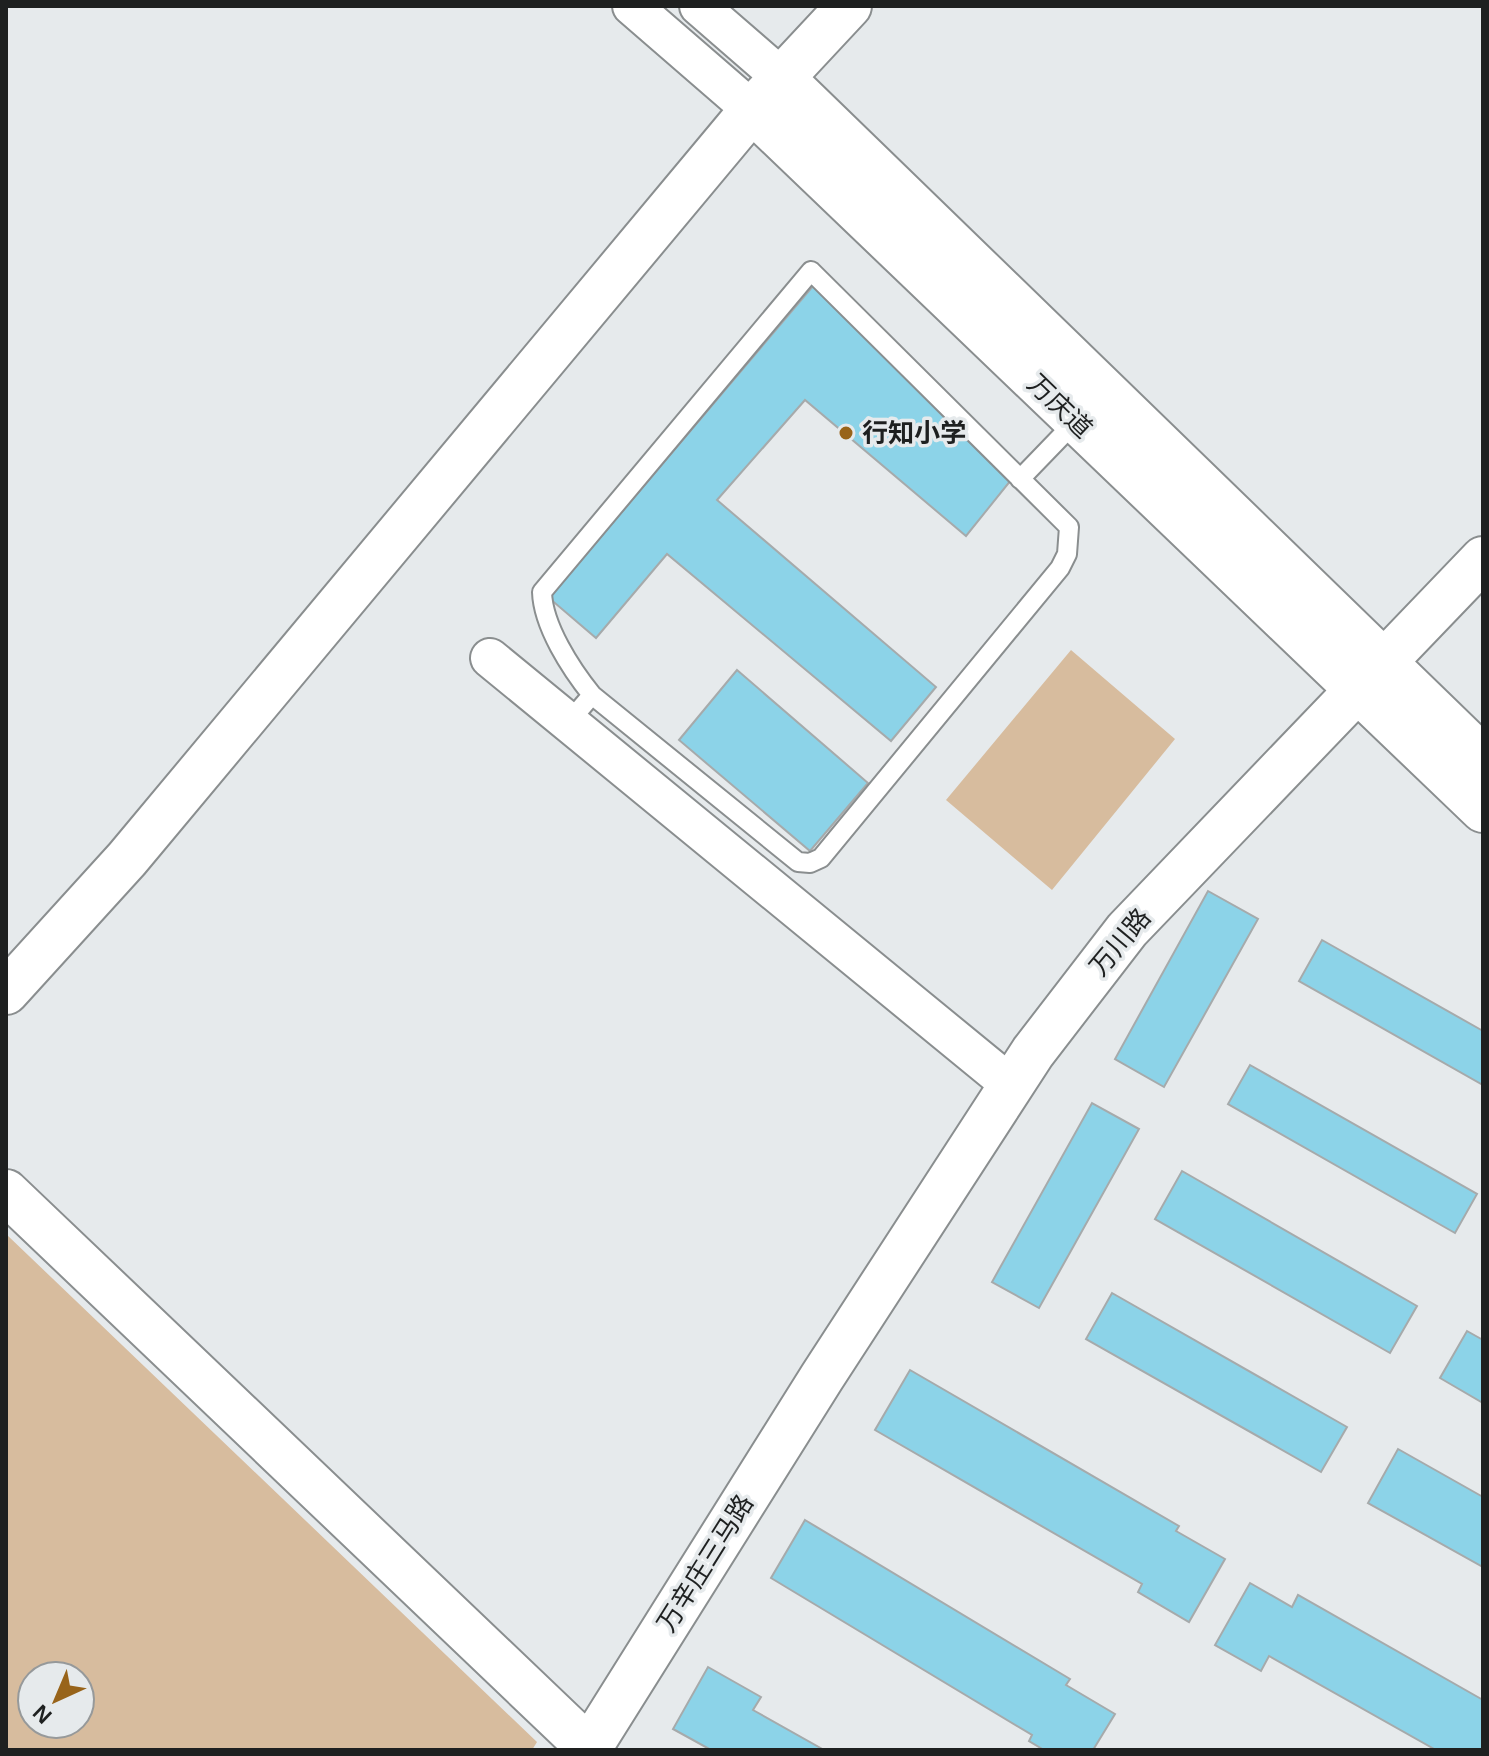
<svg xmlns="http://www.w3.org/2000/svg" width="1489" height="1756" viewBox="0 0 1489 1756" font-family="Arial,'Noto Sans SC',sans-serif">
<rect width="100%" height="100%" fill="#e6eaec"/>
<path fill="#d7bc9e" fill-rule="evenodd" d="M1071 650 1175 739 1052 890 946 800Z
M6 1234 537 1742 532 1750H6ZM32 1676H80V1724H32Z"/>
<path fill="#8cd3e8" stroke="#a6aaab" stroke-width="2" d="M813 286 1011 480 966 536 805 400 717 500 936 687 891 741 667 554 596 638 549 598Z
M737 670 868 783 810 851 679 740Z
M1208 891 1258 919 1164 1087 1115 1059Z
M1322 940 1483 1031V1085L1299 981Z
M1250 1065 1477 1194 1455 1233 1228 1104Z
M1092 1103 1139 1129 1039 1308 992 1282Z
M1182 1171 1417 1306 1390 1353 1155 1219Z
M1112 1293 1347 1427 1321 1472 1086 1339Z
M1467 1331 1483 1340V1403L1440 1378Z
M910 1370 1179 1526 1176 1531 1225 1559 1189 1622 1138 1592 1142 1584 875 1430Z
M1398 1449 1483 1497V1567L1368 1503Z
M805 1520 1070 1679 1066 1685 1115 1714 1093 1750H1044L1029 1741 1032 1735 771 1578Z
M1250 1583 1292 1607 1298 1595 1483 1700V1750H1436L1269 1656 1261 1671 1215 1645Z
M708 1667 761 1697 753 1710 824 1750H711L673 1729Z"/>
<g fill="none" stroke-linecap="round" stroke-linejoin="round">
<defs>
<path id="lane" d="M1020 479 1076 421
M568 723 592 695C571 669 543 626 542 592L811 271 1069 527 1067 554 1060 568 821 858 810 863 798 862 592 695"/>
<path id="street" d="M632 6 752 110
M699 6 782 78
M490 658 1011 1085"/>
<path id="secondary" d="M782 78 1483 758
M752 110 1483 810
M6 992 127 859 752 110 849 6
M6 1192 589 1748
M588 1750 822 1377 1033 1052 1127 930 1483 559"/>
</defs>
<use href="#lane" stroke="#8a8e8f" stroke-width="22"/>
<use href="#street" stroke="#8a8e8f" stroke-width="42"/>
<use href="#secondary" stroke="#8a8e8f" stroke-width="48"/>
<use href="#lane" stroke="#fff" stroke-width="18"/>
<use href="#street" stroke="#fff" stroke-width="38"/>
<use href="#secondary" stroke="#fff" stroke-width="44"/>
</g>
<circle fill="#98641a" stroke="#e6eaec" stroke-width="3" cx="846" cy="433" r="8"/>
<g text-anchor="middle" stroke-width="7" stroke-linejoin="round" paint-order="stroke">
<g font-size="26" fill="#1e2020" stroke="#e6eaec">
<text transform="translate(1060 406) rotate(44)" y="9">万庆道</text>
<text transform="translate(1120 942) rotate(-50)" y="9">万川路</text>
<text transform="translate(705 1563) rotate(-58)" y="9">万辛庄三马路</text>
</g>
<g font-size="26" font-weight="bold" fill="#1e2020" stroke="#e6eaec" text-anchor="start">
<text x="862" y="442">行知小学</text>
</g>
</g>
<rect width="1489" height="1756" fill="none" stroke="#1e2020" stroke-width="16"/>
<g transform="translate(56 1700) rotate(224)"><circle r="38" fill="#e6eaec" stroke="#96999a" stroke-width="2"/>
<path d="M0-6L14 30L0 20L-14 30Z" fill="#98641a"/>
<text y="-12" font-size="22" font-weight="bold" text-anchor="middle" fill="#1e2020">N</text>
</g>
</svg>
